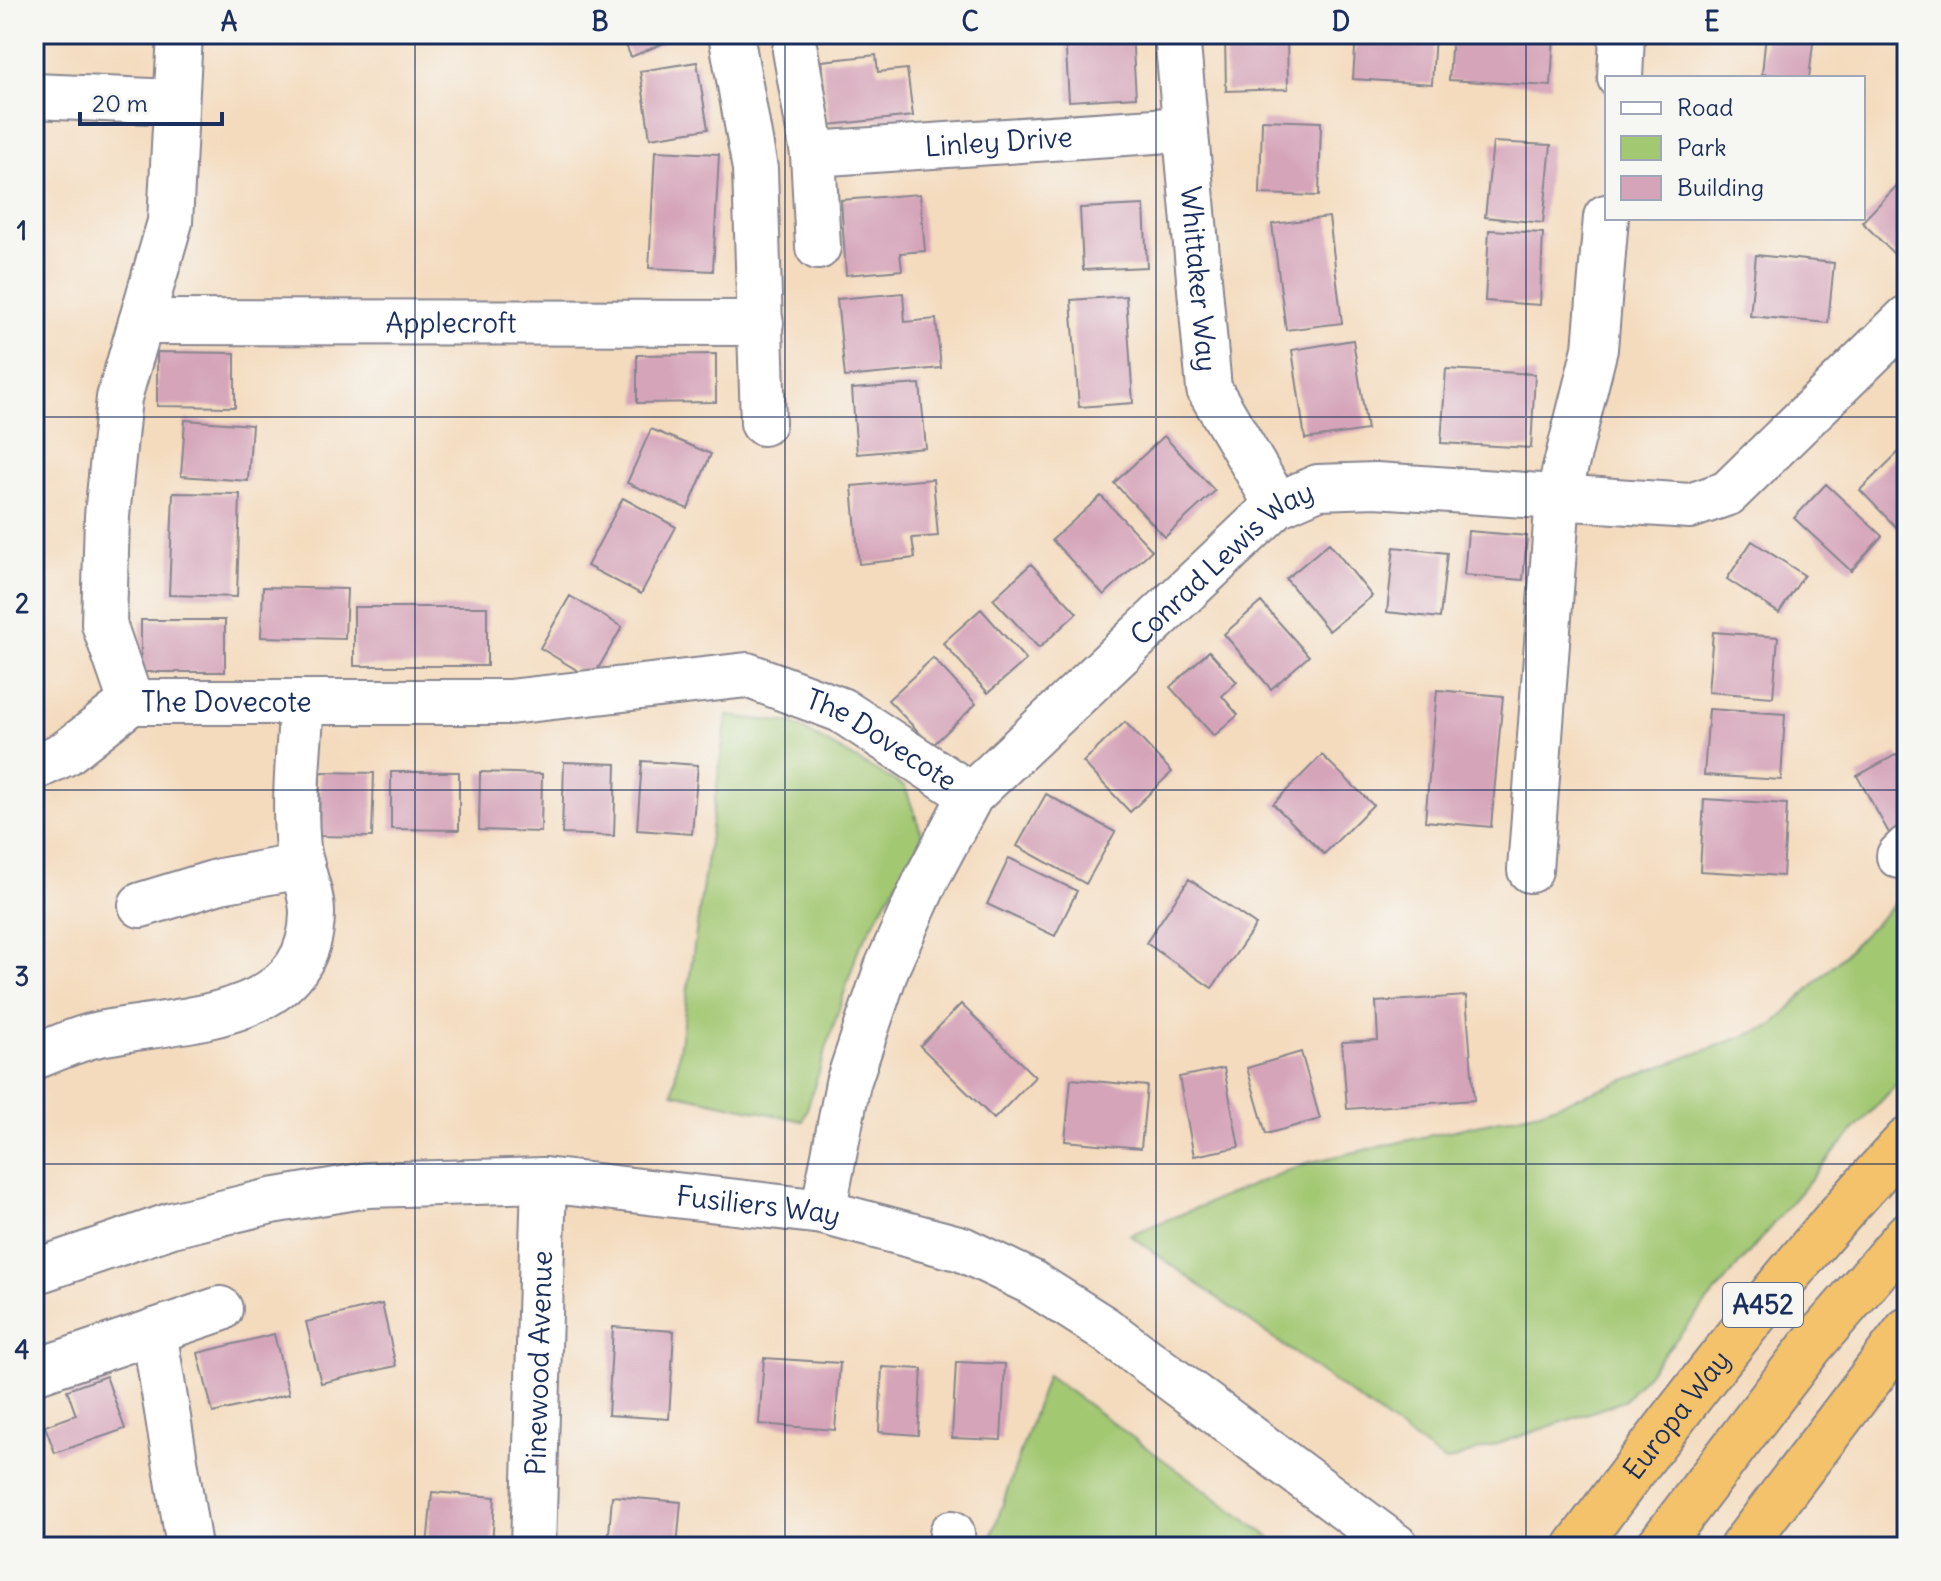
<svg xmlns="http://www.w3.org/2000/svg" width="1941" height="1581" viewBox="0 0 1941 1581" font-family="Delius,sans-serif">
<rect width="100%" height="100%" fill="#f6f6f2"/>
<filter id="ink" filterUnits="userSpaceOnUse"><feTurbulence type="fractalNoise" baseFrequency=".0125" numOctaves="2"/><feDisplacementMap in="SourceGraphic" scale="16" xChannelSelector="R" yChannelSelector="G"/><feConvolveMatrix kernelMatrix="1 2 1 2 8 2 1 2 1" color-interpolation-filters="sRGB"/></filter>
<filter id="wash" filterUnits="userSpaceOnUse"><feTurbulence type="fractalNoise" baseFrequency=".006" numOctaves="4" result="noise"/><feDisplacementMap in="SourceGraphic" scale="32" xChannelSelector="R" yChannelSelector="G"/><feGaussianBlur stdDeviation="1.8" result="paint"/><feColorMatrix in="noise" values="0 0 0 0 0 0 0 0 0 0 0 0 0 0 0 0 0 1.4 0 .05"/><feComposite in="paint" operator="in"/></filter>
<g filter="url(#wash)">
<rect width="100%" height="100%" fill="#f4dbbe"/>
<path fill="#a3c872" stroke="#5f7c68" stroke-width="2" d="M727 716 792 723 905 787 923 837 858 950 803 1121 673 1093Z
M1907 892V1073L1832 1154 1624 1401 1445 1462 1130 1235 1306 1163 1540 1111 1772 1026Z
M1047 1375 1283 1547H988Z"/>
<g id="blocks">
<path fill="#d5a4b9" d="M621 34H685L631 57Z
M1065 34H1132L1136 97 1069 101Z
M1225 34H1287L1288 89 1226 91Z
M1356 34H1435L1432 84 1353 79Z
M1452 34H1554L1551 86 1449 80Z
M1766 34H1814L1809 78 1762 74Z
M876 55 878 72 907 69 913 116 829 125 822 61Z
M697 62 708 129 650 138 640 71Z
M1262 120 1321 122 1319 196 1260 194Z
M1493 142 1551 145 1543 223 1485 217Z
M655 151 719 154 713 271 649 268Z
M1907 175V250L1899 259 1862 222Z
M920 194 925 251 900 253 902 270 846 275 841 200Z
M1144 205 1147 267 1083 270 1080 208Z
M1329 217 1342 323 1286 330 1272 224Z
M1489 230 1543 233 1540 305 1485 301Z
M1756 255 1834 263 1828 323 1750 316Z
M903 293 905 322 936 319 941 368 845 377 837 299Z
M1126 296 1133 403 1079 407 1071 300Z
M1353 340 1367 430 1305 439 1292 350Z
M157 352 235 353V407L157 406Z
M716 354V402L637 403V355Z
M1446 369 1535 374 1531 448 1441 443Z
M920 384 926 448 857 454 852 389Z
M185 420 252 425 248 481 181 476Z
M651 429 711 454 688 509 627 483Z
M1164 436 1215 491 1165 537 1114 483Z
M1907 444V516L1896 527 1860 490Z
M933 479 938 536 912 538 915 558 859 564 852 486Z
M1826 484 1882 536 1851 571 1794 518Z
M173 493 240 494 237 597 169 595Z
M1101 496 1152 550 1104 595 1052 540Z
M623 498 676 527 641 594 587 566Z
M1468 531 1527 536 1523 580 1464 575Z
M1752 541 1804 575 1779 613 1727 579Z
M1329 543 1372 596 1329 631 1286 579Z
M1394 547 1447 553 1440 618 1387 612Z
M1031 564 1077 613 1039 648 993 599Z
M263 587 347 589 345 639 261 637Z
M570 596 622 627 592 679 540 648Z
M1261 602 1309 656 1271 689 1224 634Z
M354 607H487V666H354Z
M981 609 1026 660 988 693 943 643Z
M141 620H225V672H141Z
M1713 632 1778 637 1773 697 1708 692Z
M1209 651 1237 682 1222 696 1238 715 1214 736 1170 687Z
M933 658 976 704 932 746 888 700Z
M1437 690 1503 696 1491 827 1425 821Z
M1709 709 1785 714 1781 780 1704 775Z
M1125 722 1172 772 1130 812 1083 762Z
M1897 754 1907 771V835L1894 842 1857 776Z
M1322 755 1373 805 1324 854 1273 804Z
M642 761 698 765 692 834 637 830Z
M564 762 616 764 614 836 562 834Z
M320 772 374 773 372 837 319 836Z
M391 772H459V830L391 829Z
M480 772 542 774 541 832 479 830Z
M1046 794 1115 832 1086 884 1017 846Z
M1704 799 1787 804 1783 876 1700 871Z
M1009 858 1077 891 1055 936 987 904Z
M1189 879 1256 925 1212 988 1146 943Z
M1466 996 1474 1100 1347 1109 1342 1042 1378 1040 1376 1002Z
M961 1004 1035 1077 994 1119 920 1046Z
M1301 1052 1320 1119 1266 1134 1247 1068Z
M1224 1068 1239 1147 1194 1156 1179 1077Z
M1071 1079 1147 1086 1141 1148 1065 1141Z
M382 1304 396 1366 321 1383 306 1322Z
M613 1327 674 1331 669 1419 608 1415Z
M274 1334 289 1394 213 1413 198 1353Z
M764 1358 840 1363 835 1430 759 1424Z
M956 1362 1005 1364 1001 1440 952 1438Z
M882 1367 922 1369 918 1435 879 1432Z
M106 1376 125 1429 55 1453 45 1426 76 1415 67 1390Z
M432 1492 495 1497 492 1547H427Z
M612 1496 681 1502 677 1547H608Z"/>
</g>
</g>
<g filter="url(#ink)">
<use href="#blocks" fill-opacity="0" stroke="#88858e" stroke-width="2"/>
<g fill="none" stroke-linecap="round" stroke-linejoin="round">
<defs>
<g id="minor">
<path id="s1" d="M180 34 170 222 119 398 107 516 104 624 131 702H509L747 675 841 710 971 795"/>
<path d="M731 34 755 169 763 423"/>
<path id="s2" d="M1177 34 1209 389 1277 505"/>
<path d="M795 50 813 154 818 247"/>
<path d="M1620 78 1622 34"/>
<path d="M34 96 175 102"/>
<path id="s3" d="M813 154 1184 129"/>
<path id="s4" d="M141 322 761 323"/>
<path d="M34 768 66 753 131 702"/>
<path d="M1899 856 1907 848"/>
<path d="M1530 870 1558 497 1595 349 1606 217"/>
<path d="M141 905 220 881 302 866"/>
<path d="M34 1057C53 1050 72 1041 91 1036 169 1017 311 1027 312 913 312 892 301 870 298 848 293 799 299 751 302 702"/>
<path id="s5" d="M823 1212 848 1083 887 967 927 878 971 795 1277 505 1318 487 1376 485 1690 506 1728 493 1907 318"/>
<path id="s6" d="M34 1272 172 1225 271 1201 367 1185 544 1180 823 1212 962 1249 1031 1282 1102 1327 1397 1547"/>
<path d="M154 1331 189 1547"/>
<path d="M34 1372 220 1309"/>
<path d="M952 1533 953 1547"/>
<path id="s7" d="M533 1547 544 1180"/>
</g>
<g id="highway">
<path id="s8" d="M1576 1547C1681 1406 1787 1268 1907 1140"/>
<path d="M1658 1547 1811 1346 1907 1235"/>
<path d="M1742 1547 1907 1330"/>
</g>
</defs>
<use href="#minor" stroke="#88858e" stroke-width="48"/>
<use href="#highway" stroke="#88858e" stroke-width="48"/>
<use href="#minor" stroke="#fff" stroke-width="44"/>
<use href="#highway" stroke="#f3c26a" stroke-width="44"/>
</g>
</g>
<path fill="none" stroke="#1b2f5e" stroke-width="2" stroke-opacity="0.55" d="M415 34V1547M785 34V1547M1156 34V1547M1526 34V1547M34 417H1907M34 790H1907M34 1164H1907"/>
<g text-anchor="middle" stroke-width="8" stroke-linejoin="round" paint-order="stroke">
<rect fill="#f6f6f2" stroke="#5d6b8a" stroke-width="2" x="1723" y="1283" width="80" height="44" rx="6"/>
<g font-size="26" font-weight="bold" fill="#1b2f5e">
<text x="1763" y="1314">A452</text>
</g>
<g font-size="28" fill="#1b2f5e" stroke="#f6f6f2">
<text dy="10" stroke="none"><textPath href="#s3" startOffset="186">Linley Drive</textPath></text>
<text dy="10" stroke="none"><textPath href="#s2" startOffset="246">Whittaker Way</textPath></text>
<text dy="10" stroke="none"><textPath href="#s4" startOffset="310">Applecroft</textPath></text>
<text dy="10" stroke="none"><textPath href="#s5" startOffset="788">Conrad Lewis Way</textPath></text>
<text dy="10" stroke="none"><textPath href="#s1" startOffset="776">The Dovecote</textPath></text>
<text dy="10" stroke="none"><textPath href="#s1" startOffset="1448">The Dovecote</textPath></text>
<text dy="10" stroke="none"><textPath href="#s6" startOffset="738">Fusiliers Way</textPath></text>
<text dy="10" stroke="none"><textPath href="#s7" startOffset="184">Pinewood Avenue</textPath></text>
<text dy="10" stroke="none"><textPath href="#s8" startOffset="166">Europa Way</textPath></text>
</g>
</g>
<rect width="1941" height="1581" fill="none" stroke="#f6f6f2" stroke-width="88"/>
<rect x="1605" y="76" width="260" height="144" fill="#f6f6f2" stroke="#9ea6b7" stroke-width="2"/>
<rect x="1621" y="102" width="40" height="12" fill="#ffffff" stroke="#9ea6b7" stroke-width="2"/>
<text x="1677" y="116" font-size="24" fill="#1b2f5e">Road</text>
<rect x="1621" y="136" width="40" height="24" fill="#a3c872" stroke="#9ea6b7" stroke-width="2"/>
<text x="1677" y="156" font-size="24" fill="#1b2f5e">Park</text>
<rect x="1621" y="176" width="40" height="24" fill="#d5a4b9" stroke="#9ea6b7" stroke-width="2"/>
<text x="1677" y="196" font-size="24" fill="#1b2f5e">Building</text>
<path d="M80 112v12h142v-12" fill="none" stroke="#1b2f5e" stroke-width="4"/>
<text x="92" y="112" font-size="24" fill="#1b2f5e" stroke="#f6f6f2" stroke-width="6" paint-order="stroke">20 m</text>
<rect x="44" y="44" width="1853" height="1493" fill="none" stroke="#1b2f5e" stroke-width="3"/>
<g font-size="26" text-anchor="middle" font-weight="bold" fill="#1b2f5e">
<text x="229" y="31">A</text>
<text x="600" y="31">B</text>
<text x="970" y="31">C</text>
<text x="1341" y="31">D</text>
<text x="1712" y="31">E</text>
<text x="22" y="240">1</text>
<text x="22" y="613">2</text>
<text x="22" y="986">3</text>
<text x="22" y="1359">4</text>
</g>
</svg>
